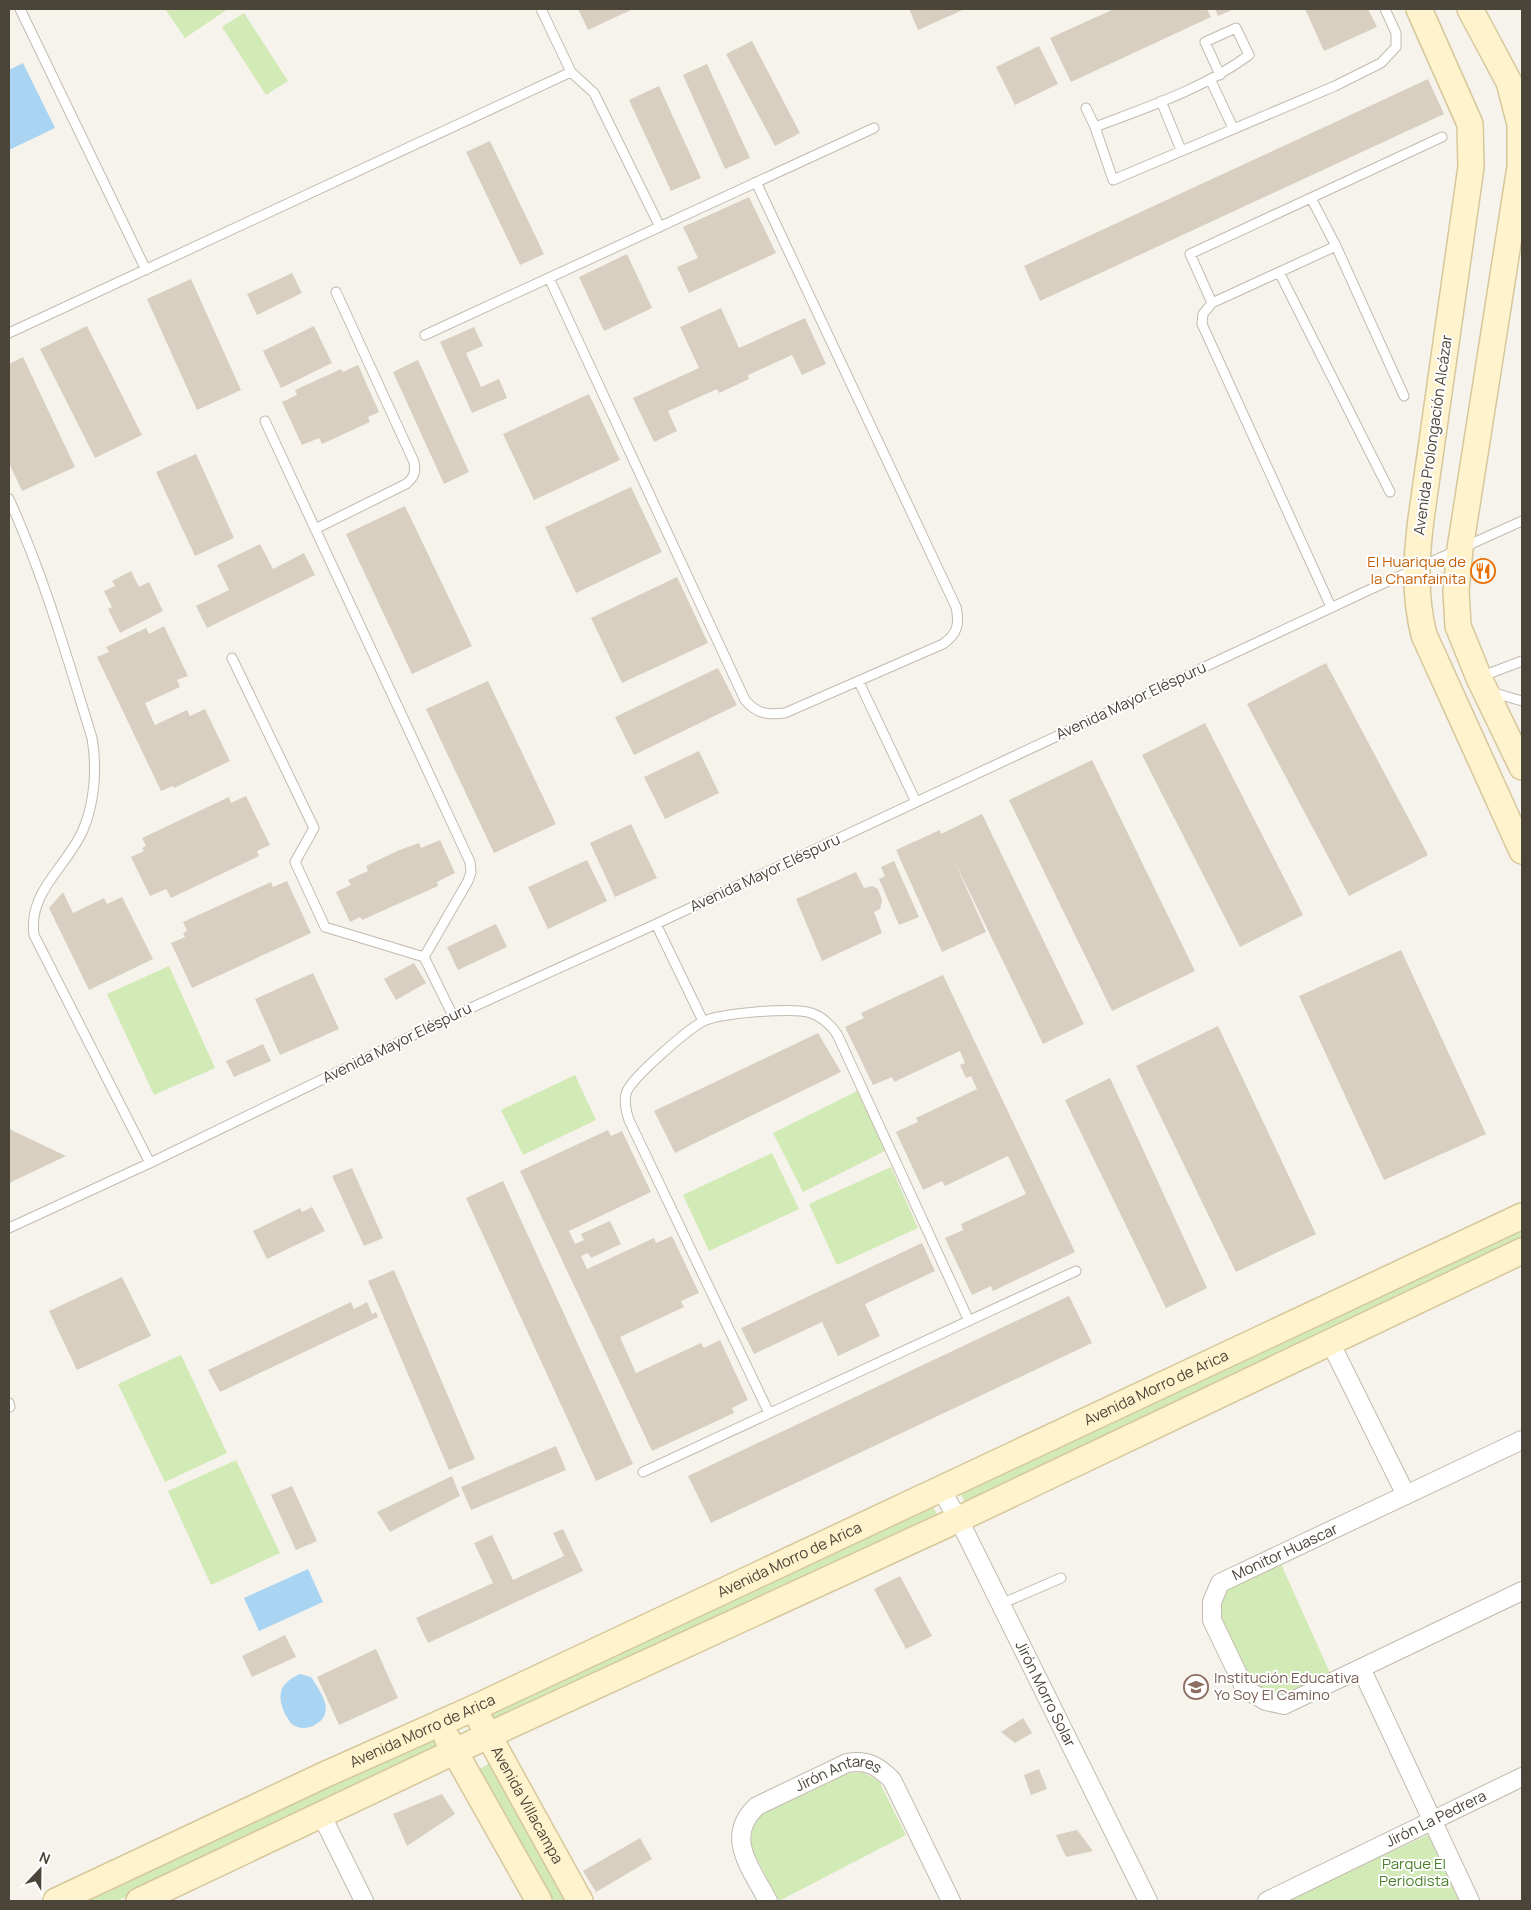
<svg xmlns="http://www.w3.org/2000/svg" width="1531" height="1910" viewBox="0 0 1531 1910" font-family="Manrope,sans-serif">
<rect width="100%" height="100%" fill="#f6f3ec"/>
<path fill="#d2eab5" d="M165 9H228L185 38Z
M244 13 288 81 266 95 222 27Z
M169 966 215 1068 154 1095 107 994Z
M575 1075 596 1120 523 1155 501 1110Z
M857 1091 887 1150 803 1192 773 1133Z
M772 1153 799 1209 709 1251 683 1195Z
M891 1167 918 1228 837 1265 809 1204Z
M1522 1225V1242L965 1503 959 1489Z
M181 1355 227 1453 165 1482 118 1384Z
M236 1460 280 1553 211 1585 168 1491Z
M930 1501 938 1516 495 1724 486 1709Z
M1280 1562 1331 1675 1284 1699 1245 1684 1217 1619 1223 1588Z
M433 1737 440 1752 117 1901H82Z
M491 1763 566 1901H550L479 1769Z
M862 1772 879 1781 906 1835 779 1901 750 1846 753 1828 761 1815 849 1773Z
M1428 1835 1459 1901H1286Z"/>
<path fill="#a9d4f2" d="M23 63 55 128 9 150V70Z
M308 1569 323 1602 259 1631 244 1598Z
M300 1674 311 1677C322 1694 337 1714 313 1726 308 1728 301 1729 295 1726 290 1724 288 1718 285 1714 276 1694 280 1683 300 1674Z"/>
<path fill="#d8cfc1" d="M578 9H633L588 30Z
M909 9H965L918 30Z
M1114 9H1207L1211 17 1071 82 1050 38Z
M1215 9H1234L1218 16Z
M1305 9H1368L1377 27 1324 51Z
M752 41 800 133 775 146 726 54Z
M1039 46 1058 84 1015 105 996 67Z
M707 64 750 158 725 169 683 75Z
M1428 79 1444 114 1040 301 1024 266Z
M659 86 701 178 671 191 629 100Z
M490 141 544 254 520 265 466 152Z
M749 197 776 253 689 293 677 267 698 258 683 227Z
M627 254 652 308 604 331 579 277Z
M292 273 302 293 257 315 247 294Z
M191 279 241 390 197 410 147 299Z
M721 308 739 348 805 318 826 364 802 375 792 355 748 375 749 379 719 393 717 389 668 411 677 431 654 442 633 398 699 368 680 327Z
M87 326 142 435 95 458 40 349Z
M314 326 332 363 281 388 263 351Z
M474 327 483 346 466 353 481 387 499 379 507 398 472 413 440 342Z
M23 357 75 467 22 491 9 463V364Z
M418 360 469 472 444 484 393 372Z
M358 365 379 412 368 417 370 422 322 444 319 438 302 445 282 402 297 395 295 390 341 369 343 372Z
M589 394 620 460 534 500 503 434Z
M196 454 234 538 195 556 156 472Z
M631 487 662 552 576 593 545 527Z
M405 506 472 646 412 674 346 534Z
M260 544 273 569 304 553 315 575 207 628 196 606 229 590 217 565Z
M131 571 139 587 149 582 163 611 120 633 108 609 112 607 104 591 115 586 112 581Z
M677 577 708 643 622 683 591 618Z
M164 626 188 676 177 680 180 687 145 703 155 725 187 710 190 716 205 709 230 761 174 788 173 786 161 791 97 657 109 652 106 647 146 628 149 634Z
M1326 663 1428 855 1349 896 1247 704Z
M718 668 737 705 634 755 615 717Z
M488 681 556 824 494 853 426 709Z
M1205 723 1303 915 1240 947 1142 755Z
M699 751 719 793 665 819 644 777Z
M1092 760 1195 971 1112 1011 1009 800Z
M246 796 270 845 257 851 259 856 171 898 166 889 150 896 131 857 144 851 142 848 146 846 142 838 229 797 231 803Z
M982 814 1084 1024 1043 1044 953 858 986 932 942 952 896 850 940 830 941 834Z
M631 824 657 878 615 897 590 843Z
M440 840 455 873 437 882 438 886 362 920 360 917 350 922 336 892 351 885 348 880 368 871 366 866 397 851 419 843 421 848Z
M587 860 607 901 548 929 528 887Z
M894 861 919 917 899 925 879 879 885 876 881 867Z
M856 872 864 888 872 886 878 889 882 900 880 909 874 912 882 933 822 961 796 899Z
M287 881 311 933 192 988 171 943 185 937 183 933 187 931 183 922 271 882 273 887Z
M63 892 73 913 104 898 107 904 122 897 153 959 89 990 49 908Z
M496 924 507 947 458 970 447 947Z
M1401 950 1486 1134 1384 1180 1299 996Z
M414 963 426 983 396 1000 384 979Z
M313 973 339 1029 280 1055 255 999Z
M943 975 1075 1252 993 1291 991 1286 972 1295 945 1238 963 1230 961 1224 1026 1194 1008 1156 945 1186 942 1181 923 1190 896 1132 918 1122 916 1118 977 1089 971 1076 966 1078 960 1065 965 1063 960 1051 894 1082 892 1077 873 1085 845 1027 864 1018 861 1013Z
M1218 1026 1316 1234 1236 1272 1136 1066Z
M818 1033 841 1072 675 1153 654 1111Z
M263 1044 271 1061 234 1077 226 1061Z
M1110 1078 1207 1288 1166 1308 1065 1100Z
M9 1129 66 1156 9 1183Z
M608 1130 611 1136 622 1131 651 1192 569 1231 575 1244 584 1240 581 1234 610 1221 621 1244 591 1258 588 1253 581 1256 587 1269 654 1238 656 1243 672 1236 699 1293 681 1301 684 1307 620 1337 636 1373 701 1343 704 1348 720 1340 748 1400 732 1408 734 1413 652 1451 520 1171Z
M352 1168 383 1238 364 1246 332 1176Z
M503 1181 633 1464 596 1481 466 1198Z
M312 1207 325 1231 267 1259 253 1231 300 1208 302 1212Z
M922 1243 935 1271 865 1304 880 1336 838 1356 822 1322 754 1354 741 1328Z
M394 1270 475 1459 449 1470 368 1281Z
M122 1277 151 1336 77 1370 49 1311Z
M1069 1296 1092 1343 711 1523 688 1476Z
M351 1302 354 1309 367 1302 372 1314 376 1312 378 1317 220 1392 208 1370Z
M556 1446 566 1470 471 1510 461 1487Z
M452 1476 460 1496 390 1532 377 1512Z
M292 1486 317 1541 296 1550 271 1495Z
M563 1529 583 1571 428 1643 416 1618 493 1583 474 1543 492 1535 513 1580 564 1556 553 1533Z
M900 1576 932 1636 906 1649 874 1589Z
M285 1635 296 1657 252 1677 242 1656Z
M376 1649 398 1698 339 1725 317 1677Z
M1023 1718 1032 1733 1015 1743 1001 1732Z
M1039 1769 1047 1789 1031 1795 1024 1775Z
M442 1794 455 1814 407 1846 393 1814Z
M1077 1830 1093 1851 1066 1857 1056 1835Z
M640 1838 652 1859 596 1892 583 1871Z"/>
<g fill="none" stroke-linecap="round" stroke-linejoin="round">
<defs>
<path id="lane" d="M20 9 146 270
M541 9 571 72 594 93 660 227
M1211 81 1233 128
M1161 101 1181 150
M1086 108 1095 127 1113 180 1335 86 1381 63 1396 47V33L1385 9
M1095 127C1148 107 1203 89 1249 55L1236 28 1205 42 1220 75
M1311 198 1336 246 1404 396
M1280 274 1390 492
M549 278 745 700C757 714 767 715 785 713L943 644C957 634 960 625 956 607L756 182
M1212 303 1190 254 1442 137
M9 333 571 72
M425 335 874 128
M265 421 470 862 471 872 468 881 424 957 453 1016
M9 499C44 576 67 657 92 738 97 767 95 802 83 830 67 867 28 891 34 935L150 1163
M315 529 406 484C414 477 416 473 414 462L336 292
M1331 607 1202 324 1203 314 1212 303 1336 246
M232 658 314 828 295 862 325 927 424 957
M1480 677 1522 661
M859 682 916 802
M1491 692 1522 701
M656 924 703 1021
M9 1228 150 1163 453 1016 656 924 1371 589 1522 521
M9 1403 10 1407
M769 1413 629 1120C626 1111 623 1100 627 1091 634 1076 687 1030 702 1022 718 1013 794 1007 811 1013 823 1017 830 1024 837 1034L969 1321
M643 1472 1076 1271
M1001 1604 1061 1578"/>
<g id="street">
<path d="M1330 1342 1406 1495"/>
<path d="M1522 1440 1220 1583 1212 1602V1620L1245 1689 1266 1701 1284 1705 1522 1591"/>
<path id="s1" d="M941 1489 964 1530 1148 1901"/>
<path d="M1361 1668 1470 1901"/>
<path d="M322 1816 364 1901"/>
<path id="s2" d="M768 1901C752 1869 723 1837 757 1806L847 1763C867 1759 878 1766 892 1780L951 1901"/>
<path id="s3" d="M1267 1901 1522 1777"/>
</g>
<g id="secondary">
<path d="M1419 9 1470 124 1471 167 1421 519C1416 559 1414 595 1424 635L1522 851"/>
<path d="M1470 9 1509 82 1520 124V167L1460 549 1456 591 1458 626 1479 678 1522 767"/>
<path id="s4" d="M481 1722 580 1901"/>
<path d="M447 1738 539 1901"/>
<path id="s5" d="M56 1901 324 1775 472 1709 1522 1216"/>
<path d="M139 1901 500 1730 959 1519 1522 1251"/>
</g>
</defs>
<use href="#lane" stroke="#c2bbae" stroke-width="11"/>
<use href="#street" stroke="#c2bbae" stroke-width="20"/>
<use href="#secondary" stroke="#d6c79b" stroke-width="28"/>
<use href="#lane" stroke="#fff" stroke-width="9"/>
<use href="#street" stroke="#fff" stroke-width="18"/>
<use href="#secondary" stroke="#fff3cd" stroke-width="25"/>
</g>
<defs>
<symbol id="restaurant-ring" viewBox="-11 -11 22 22"><circle r="9.5" fill="#fff" stroke="#e8710a" stroke-width="1.5"/><path d="M-5-6h1v4h1v-4h1v4h1v-4h1v5L-1.5 .5V6h-2V.5L-5-1ZM5-6V6H3V1.5H1.5Q1.5-4 5-6Z" fill="#e8710a"/></symbol>
<symbol id="school-ring" viewBox="-11 -11 22 22"><circle r="9.5" fill="#fff" stroke="#8d6e63" stroke-width="1.5"/><path d="M0-5L7-2L0 1L-7-2ZM-4 1L0 2.5L4 1V4Q0 6-4 4Z" fill="#8d6e63"/></symbol>
</defs>
<g fill-rule="evenodd">
<use href="#restaurant-ring" x="1469" y="557" width="28" height="28"/>
<use href="#school-ring" x="1182" y="1673" width="28" height="28"/>
</g>
<g text-anchor="middle" stroke-width="4" stroke-linejoin="round" paint-order="stroke">
<g font-size="15" fill="#4b4439" stroke="#fff">
<text transform="translate(1433 435) rotate(-82)" y="5">Avenida Prolongación Alcázar</text>
<text transform="translate(1131 701) rotate(-25)" y="5">Avenida Mayor Eléspuru</text>
<text transform="translate(765 873) rotate(-25)" y="5">Avenida Mayor Eléspuru</text>
<text transform="translate(397 1043) rotate(-26)" y="5">Avenida Mayor Eléspuru</text>
<text dy="5" stroke="none"><textPath href="#s5" startOffset="1214">Avenida Morro de Arica</textPath></text>
<text transform="translate(1285 1552) rotate(-25)" y="5">Monitor Huascar</text>
<text dy="5" stroke="none"><textPath href="#s5" startOffset="809">Avenida Morro de Arica</textPath></text>
<text dy="5" stroke="none"><textPath href="#s1" startOffset="230">Jirón Morro Solar</textPath></text>
<text dy="5" stroke="none"><textPath href="#s5" startOffset="404">Avenida Morro de Arica</textPath></text>
<text dy="5" stroke="none"><textPath href="#s2" startOffset="195">Jirón Antares</textPath></text>
<text dy="5" stroke="none"><textPath href="#s4" startOffset="95">Avenida Villacampa</textPath></text>
<text dy="5" stroke="none"><textPath href="#s3" startOffset="188">Jirón La Pedrera</textPath></text>
</g>
<g font-size="15" fill="#c56008" stroke="#fff" text-anchor="end">
<text x="1466" y="567">El Huarique de<tspan x="1466" dy="17">la Chanfainita</tspan></text>
</g>
<g font-size="15" fill="#785e54" stroke="#fff" text-anchor="start">
<text x="1214" y="1683">Institución Educativa<tspan x="1214" dy="17">Yo Soy El Camino</tspan></text>
</g>
<g font-size="15" fill="#4a7f2a" stroke="#fff">
<text x="1414" y="1869">Parque El<tspan x="1414" dy="17">Periodista</tspan></text>
</g>
</g>
<rect width="1531" height="1910" fill="none" stroke="#4b4439" stroke-width="20"/>
<g transform="translate(40 1870) rotate(22)" stroke="#ffffff" stroke-width="4" paint-order="stroke">
<path d="M0-4L9 19L0 12L-9 19Z" fill="#4b4439"/>
<text y="-8" font-size="14" font-weight="bold" text-anchor="middle" fill="#4b4439">N</text>
</g>
</svg>
